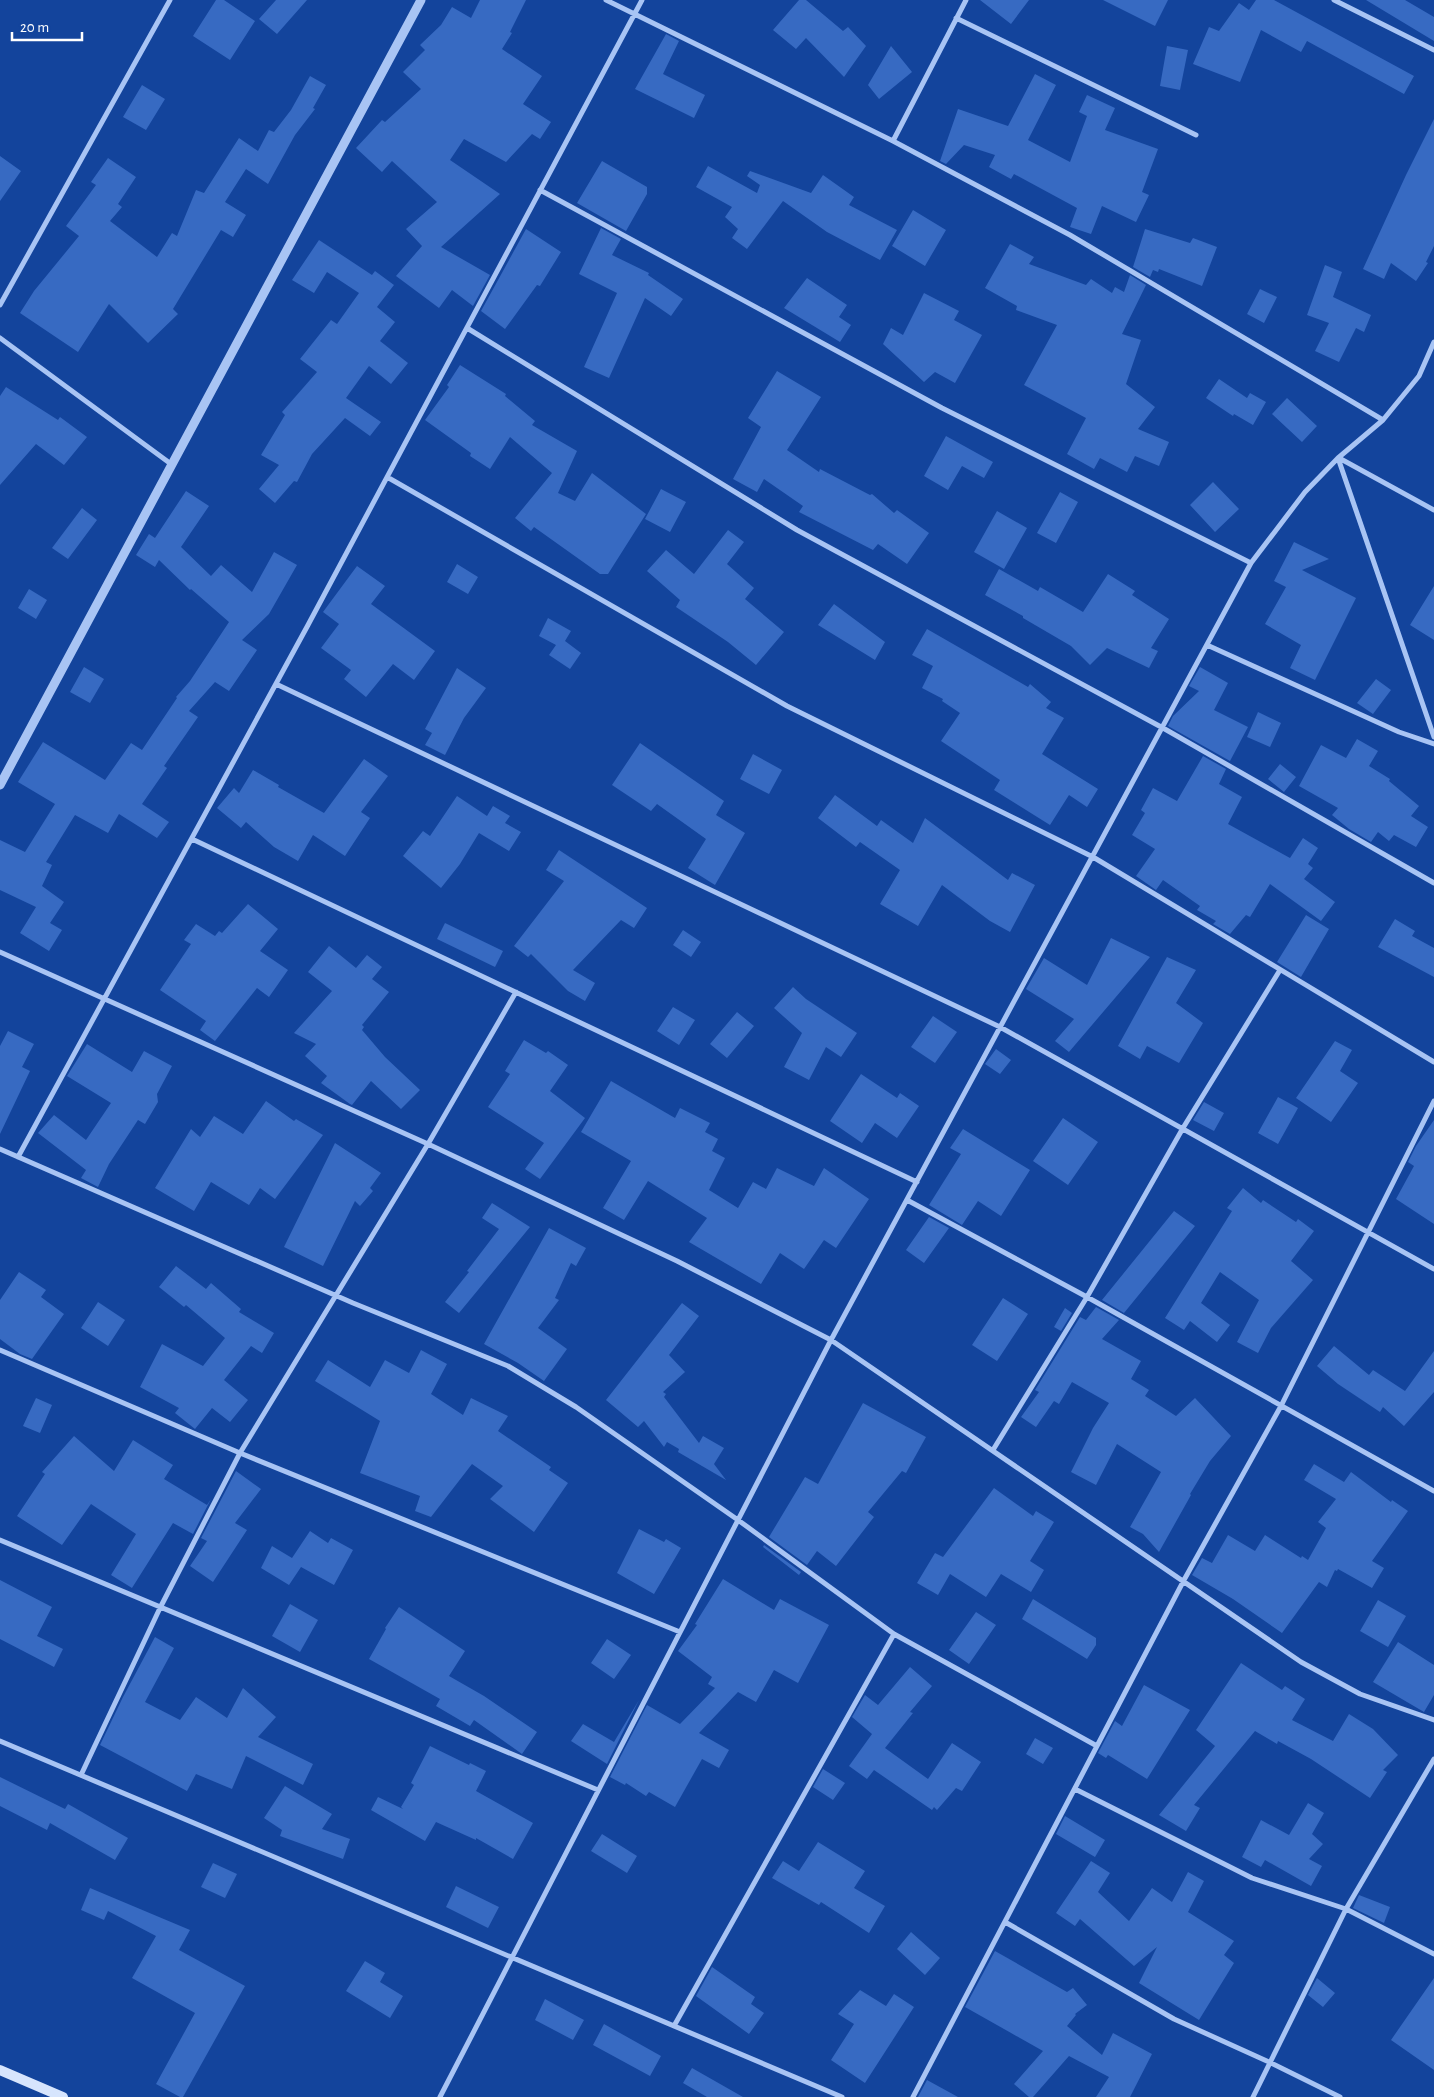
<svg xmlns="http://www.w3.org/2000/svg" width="1434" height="2097" viewBox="0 0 1434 2097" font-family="'Alegreya Sans',sans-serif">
<rect width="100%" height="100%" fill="#13449c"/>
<path fill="#376ac2" d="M216 0H224L255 21 230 60 193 36Z
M276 0H307L277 34 259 19Z
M480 0H526L510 32 512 33 502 49 542 76 523 104 551 122 540 139 532 134 506 162 464 139 450 160 500 194 441 247 490 275 473 306 452 290 439 308 396 276 422 246 406 229 437 202 392 161 382 172 356 148 382 120 385 122 421 89 403 72 425 50 420 45 441 25 452 7 471 18Z
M799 0H806L843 31 848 27 866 46 844 77 806 38 796 49 773 30Z
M980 0H1029L1011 24Z
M1103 0H1168L1155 26Z
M1256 0H1274L1414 76 1404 94 1307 41 1301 52 1261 30 1240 82 1193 64 1209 27 1219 31 1239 3 1249 10Z
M1366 0H1405L1434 17V41Z
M666 34 679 41 663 74 705 95 694 118 635 89Z
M891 46 912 72 879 99 868 85Z
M1167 46 1188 50 1180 90 1160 86Z
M1035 74 1056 85 1028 140 1070 162 1087 116 1079 112 1087 95 1115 108 1105 130 1158 149 1142 192 1149 195 1136 222 1102 206 1091 234 1070 227 1077 208 1014 174 1011 179 989 167 995 155 964 145 946 164 940 161 958 109 1008 126Z
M310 76 326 85 313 108 315 109 295 135 268 184 246 169 225 202 246 215 233 237 221 230 173 309 178 314 148 343 109 304 78 352 20 313 34 291 79 236 66 226 96 185 91 182 108 158 136 177 118 204 122 207 110 221 157 257 172 233 177 236 196 190 204 193 239 138 258 151 269 130 274 132 291 110Z
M142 85 165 99 146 130 123 117Z
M1434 119V246L1426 262 1428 263 1416 281 1391 263 1384 279 1363 269 1406 175Z
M0 156 21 171 0 201Z
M602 161 647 187V194L626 231 577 203Z
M708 166 757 193 760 185 747 176 750 171 811 193 823 175 854 197 849 205 897 230 880 260 827 232 783 201 747 249 732 238 738 229 725 217 732 207 696 187Z
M913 210 946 230 925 266 892 246Z
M601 228 621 239 612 255 649 273 648 275 683 299 671 316 645 298 609 378 584 367 617 293 579 274Z
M526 229 561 252 540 286 537 285 505 329 481 311Z
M1145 229 1190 243 1193 238 1217 247 1202 286 1159 269 1158 272 1153 270 1150 277 1133 267Z
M319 240 372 275 375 271 394 285 377 307 395 322 380 341 408 363 391 384 369 366 346 398 381 422 370 436 345 418 312 454 297 482 294 481 275 503 259 489 279 465 261 455 285 415 282 412 317 372 300 359 331 320 337 324 359 293 327 272 314 293 292 280Z
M1010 244 1034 257 1029 264 1086 285 1091 279 1112 293 1115 287 1124 292 1130 275 1146 285 1122 334 1141 340 1126 384 1155 407 1138 429 1169 442 1159 466 1135 456 1127 472 1100 458 1094 469 1067 454 1086 418 1024 385 1057 325 1016 310 1017 306 985 288Z
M1325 265 1342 272 1333 297 1371 315 1364 332 1356 328 1339 362 1315 351 1329 323 1307 315Z
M807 278 847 305 839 317 851 325 840 342 784 308Z
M1260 289 1277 297 1264 323 1247 314Z
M924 293 959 311 954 320 982 335 955 383 935 372 924 382 883 344 891 328 903 335Z
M460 365 506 394 505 396 535 421 532 425 577 451 558 493 575 501 592 473 646 514 608 574H600L534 527 531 531 515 518 552 473 510 437 490 469 470 456 471 453 425 420 449 387 447 385Z
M777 371 821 397 787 450 819 472 820 469 870 495 872 494 894 513 897 510 929 533 907 564 878 544 873 550 799 512 803 506 764 479 757 492 733 479 761 427 748 418Z
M1219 379 1247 398 1250 393 1266 402 1253 425 1234 414 1233 416 1206 398Z
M6 387 58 420 60 417 87 437 64 465 36 444 0 485V396Z
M1287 398 1317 426 1302 442 1272 414Z
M946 436 993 462 984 478 962 466 948 490 924 476Z
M1213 482 1239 509 1215 532 1190 505Z
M661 489 686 502 670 532 645 519Z
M186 491 209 506 181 547 211 576 221 565 252 592 274 552 297 565 269 614 242 640 257 650 229 691 215 682 189 711 198 717 164 766 167 768 142 804 169 822 157 838 119 814 108 833 75 815 46 862 52 865 42 886 64 902 50 923 62 930 49 951 20 933 36 907 0 890V840L25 852 55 804 18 782 43 742 105 780 131 743 142 750 177 698 176 697 190 681 229 622 191 589 190 590 159 560 155 567 136 555 149 534 155 538Z
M1060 492 1078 502 1056 543 1037 533Z
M82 508 97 520 68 559 52 548Z
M997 511 1027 528 1004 569 974 552Z
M728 530 744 542 727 564 754 588 745 599 784 632 756 665 728 642 676 607 680 600 647 571 666 550 694 574Z
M1294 542 1329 559 1302 570 1356 598 1315 680 1290 668 1301 645 1265 624 1286 587 1274 581Z
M457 564 478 577 468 594 447 582Z
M357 566 385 586 371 604 435 651 414 680 393 664 366 697 344 679 351 670 321 648 339 624 323 612Z
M999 569 1038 591 1040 587 1083 612 1108 574 1135 591 1132 595 1169 619 1151 648 1158 651 1149 668 1107 648 1090 665 1071 646 1023 618V616L985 595Z
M1434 586V640L1410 625Z
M29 589 47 600 36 619 18 608Z
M834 604 885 642 875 660 818 625Z
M548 618 571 631 565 641 581 653 570 669 549 655 556 645 539 636Z
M927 629 1028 687 1030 684 1051 702 1046 708 1064 718 1042 754 1098 789 1087 807 1069 795 1050 825 994 790 1000 780 941 741 960 713 942 701 943 699 922 688 933 666 912 655Z
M84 667 104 679 90 703 70 692Z
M1200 667 1228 683 1214 710 1248 727 1230 761 1168 726 1173 716 1199 691 1189 686Z
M457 668 486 688 464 718 445 755 425 745 432 733 425 729Z
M1376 679 1391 690 1373 714 1357 703Z
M1258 712 1281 723 1270 747 1247 737Z
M1357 739 1378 751 1369 766 1390 779 1389 781 1419 806 1411 816 1428 827 1416 847 1394 835 1389 841 1378 832 1371 842 1349 829 1332 815 1338 808 1299 786 1321 745 1346 758Z
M640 743 724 801 716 815 745 833 715 885 688 868 706 839 657 804 651 811 612 785Z
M753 754 782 770 769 794 740 779Z
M1203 756 1226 769 1219 784 1242 797 1228 824 1290 858 1303 838 1318 848 1308 864 1313 868 1304 879 1335 902 1321 921 1270 884 1250 917 1246 915 1230 934 1213 924 1216 921 1197 910 1200 906 1163 880 1156 890 1136 876 1155 849 1132 835 1145 813 1141 810 1153 788 1177 801Z
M364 759 388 776 361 812 370 818 345 856 313 835 298 861 274 847 246 822 241 828 217 808 234 788 239 793 253 770 279 785 278 787 324 813Z
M1280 764 1296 777 1284 792 1268 779Z
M835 795 877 826 881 820 913 843 925 818 1008 880 1012 873 1035 885 1010 932 990 921 942 885 918 926 880 904 900 870 860 842 856 847 818 818Z
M457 796 487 816 493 806 510 816 505 823 521 832 509 851 479 833 460 864 441 888 403 856 423 831 430 836Z
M559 850 647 908 634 928 621 920 573 970 595 983 585 1001 568 991 531 954 528 957 514 946 564 881 546 870Z
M248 904 278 929 260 951 288 970 269 997 257 988 215 1041 200 1030 206 1021 160 990 191 944 184 940 196 924 215 936 219 931 222 933Z
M1306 915 1329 929 1301 977 1277 962Z
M1395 919 1415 931 1412 936 1434 948V977L1378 947Z
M445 923 503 951 495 967 437 939Z
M683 930 701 942 691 957 673 945Z
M1111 938 1150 957 1069 1052 1055 1041 1074 1019 1026 989 1044 958 1087 985Z
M329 946 356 968 367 955 382 967 372 979 389 992 362 1025 364 1027 362 1030 385 1057 420 1090 401 1109 371 1081 352 1105 350 1104 321 1083 327 1076 305 1056 316 1044 294 1033 332 991 308 972Z
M1167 957 1196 970 1176 1003 1203 1023 1179 1063 1147 1046 1140 1059 1118 1046Z
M793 987 806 999 857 1033 841 1057 826 1047 809 1080 784 1067 802 1033 774 1008Z
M673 1007 695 1020 679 1045 657 1031Z
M737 1012 754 1026 727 1058 710 1044Z
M933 1016 957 1032 935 1063 911 1047Z
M8 1031 34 1044 22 1067 30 1071 0 1134V1046Z
M524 1040 546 1053 548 1051 568 1065 550 1091 585 1118 540 1179 525 1169 544 1143 488 1107 510 1074 505 1071Z
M1335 1041 1352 1050 1340 1071 1358 1083 1331 1122 1296 1098Z
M87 1044 132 1072 144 1051 172 1066 157 1094 158 1102 145 1124 138 1120 109 1164 98 1187 81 1178 86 1170 38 1133 54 1115 86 1140 111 1103 67 1076Z
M996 1049 1011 1060 1000 1074 985 1064Z
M861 1074 897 1098 900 1093 919 1106 897 1138 875 1123 862 1143 830 1121Z
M611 1081 675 1118 680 1108 710 1123 705 1132 718 1139 712 1151 725 1158 709 1190 738 1208 753 1182 766 1189 777 1168 814 1186 824 1168 869 1199 836 1248 824 1240 804 1269 780 1253 761 1284 689 1242 707 1218 648 1181 624 1220 603 1208 631 1161 581 1132Z
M1278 1097 1298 1108 1278 1144 1258 1133Z
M266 1101 294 1121 296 1119 323 1135 275 1199 260 1188 249 1205 211 1182 194 1211 155 1188 191 1129 200 1137 214 1116 243 1134Z
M1204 1102 1224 1113 1214 1131 1193 1120Z
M1063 1118 1098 1142 1068 1185 1033 1161Z
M1434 1120V1224L1396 1199 1414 1166 1408 1162 1416 1146Z
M963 1129 1030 1170 1001 1216 978 1201 962 1225 929 1205 961 1154 950 1148Z
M335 1143 381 1173 370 1188 373 1191 360 1206 355 1201 323 1266 284 1247Z
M1243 1188 1261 1203 1263 1200 1296 1222 1298 1219 1314 1231 1291 1261 1313 1280 1271 1328 1258 1353 1237 1342 1259 1300 1220 1272 1201 1303 1230 1325 1217 1342 1190 1321 1184 1330 1165 1318 1232 1211 1227 1208Z
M492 1203 530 1227 459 1313 445 1302 469 1272 467 1271 499 1229 482 1218Z
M1174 1211 1195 1226 1124 1313 1102 1300Z
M929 1217 949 1228 924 1263 906 1250Z
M549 1228 586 1248 576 1266 571 1263 555 1298 559 1300 538 1328 567 1349 544 1381 518 1363 484 1344Z
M176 1266 206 1289 211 1283 241 1309 239 1312 274 1333 262 1353 251 1346 224 1380 248 1400 230 1422 212 1408 195 1429 175 1413 179 1408 140 1387 162 1344 203 1366 225 1338 186 1305 184 1307 159 1287Z
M19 1272 46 1290 41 1297 64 1314 32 1359 20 1354 0 1339V1300Z
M1003 1298 1028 1314 997 1361 972 1345Z
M98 1302 125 1320 108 1346 81 1328Z
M682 1303 699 1316 669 1355 685 1372 663 1392 666 1394 664 1397 699 1443 703 1436 724 1448 714 1464 726 1480 678 1452 679 1449 667 1442 664 1447 644 1421 638 1427 606 1400Z
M1096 1307 1119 1320 1102 1339 1141 1361 1131 1379 1149 1390 1145 1396 1176 1416 1195 1398 1231 1436 1210 1461 1190 1494 1191 1495 1159 1552 1143 1534 1130 1527 1161 1472 1117 1444 1096 1485 1071 1472 1093 1428 1109 1403 1072 1382 1059 1404 1054 1401 1036 1427 1021 1417 1039 1392 1035 1390 1080 1317 1086 1320Z
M1065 1308 1072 1313 1061 1331 1054 1327Z
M1334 1346 1369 1375 1373 1370 1405 1391 1434 1351V1392L1404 1426 1383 1407 1380 1412 1338 1384 1317 1366Z
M421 1350 447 1364 431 1394 463 1415 471 1398 508 1416 498 1431 551 1467 549 1470 568 1483 534 1532 490 1499 503 1486 472 1464 431 1517 415 1511 420 1496 360 1473 380 1421 315 1381 328 1360 370 1387 385 1360 409 1373Z
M36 1398 52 1405 40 1433 23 1426Z
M863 1403 926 1437 906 1473 902 1471 868 1512 874 1517 836 1566 817 1551 807 1565 769 1537 805 1477 818 1484Z
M74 1436 114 1471 133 1440 173 1465 164 1479 207 1505 211 1499 193 1534 173 1523 132 1588 111 1575 136 1534 91 1504 62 1545 17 1516 45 1474 42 1472Z
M1314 1464 1344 1482 1351 1472 1391 1502 1392 1500 1408 1511 1372 1561 1384 1568 1372 1588 1338 1569 1337 1571 1335 1570 1327 1587 1319 1582 1282 1633 1233 1599 1192 1575 1202 1558 1212 1563 1228 1535 1255 1551 1265 1535 1301 1558 1302 1556 1308 1560 1326 1528 1318 1522 1336 1499 1304 1480Z
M236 1471 261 1489 235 1523 247 1530 213 1582 190 1566 207 1541 201 1538Z
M994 1488 1033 1516 1036 1511 1054 1522 1030 1561 1044 1570 1031 1592 1001 1574 986 1597 950 1574 938 1595 917 1583 935 1553 943 1557Z
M639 1529 664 1542 666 1539 681 1548 654 1594 617 1573Z
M310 1531 328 1543 331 1538 353 1550 334 1585 301 1567 289 1585 261 1568 272 1546 292 1558Z
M764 1545 801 1572 799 1575 763 1547Z
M723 1579 774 1610 780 1599 829 1625 798 1683 774 1670 756 1702 738 1692 699 1733 729 1750 719 1768 702 1759 675 1807 649 1792 646 1796 626 1783 625 1785 610 1777 647 1705 680 1724 715 1688 708 1684 712 1677 678 1651 697 1625 695 1624Z
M0 1580 52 1607 37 1636 63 1649 54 1667 0 1639Z
M1033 1599 1096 1638V1645L1087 1659 1022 1619Z
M1378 1600 1406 1616 1388 1647 1360 1631Z
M290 1604 318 1620 300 1652 272 1636Z
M399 1607 465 1651 449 1676 484 1696 537 1732 522 1754 474 1720 470 1726 436 1706 440 1699 369 1659 386 1629 385 1628Z
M976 1612 996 1625 969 1664 949 1650Z
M155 1637 174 1648 145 1702 180 1720 196 1697 227 1718 243 1688 276 1717 258 1737 313 1764 303 1785 246 1756 232 1789 196 1774 187 1791 100 1745 123 1697Z
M607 1639 631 1655 614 1679 591 1663Z
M1398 1642 1434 1665V1695L1424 1712 1373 1682Z
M1241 1663 1282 1690 1285 1686 1305 1699 1292 1720 1333 1741 1349 1714 1373 1729 1398 1755 1383 1770 1387 1772 1370 1798 1311 1759 1278 1741 1277 1744 1255 1731 1194 1805 1200 1808 1186 1831 1159 1815 1215 1746 1196 1730Z
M910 1667 932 1686 910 1712 913 1713 885 1748 928 1779 952 1743 981 1762 962 1791 956 1788 937 1810 934 1807 932 1810 874 1770 867 1779 849 1766 872 1734 852 1717 865 1695 878 1705Z
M1144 1685 1190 1710 1147 1779 1108 1755 1106 1758 1098 1753 1115 1721 1122 1726Z
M639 1700 607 1764 571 1741 583 1724 614 1742Z
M1035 1738 1053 1748 1043 1764 1026 1754Z
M430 1746 469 1765 470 1763 486 1771 476 1791 533 1823 513 1859 476 1838V1840L436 1822 425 1841 371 1810 378 1797 403 1809 401 1807 414 1785 411 1783Z
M823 1769 845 1783 833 1800 813 1787Z
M0 1777 65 1809 68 1804 128 1838 115 1860 50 1823 47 1830 0 1806Z
M285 1786 332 1814 322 1829 350 1839 343 1859 280 1836 282 1830 264 1818Z
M1308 1803 1324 1813 1312 1834 1323 1844 1309 1859 1322 1866 1311 1886 1265 1860 1261 1867 1242 1857 1261 1820 1289 1835Z
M1065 1816 1105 1840 1095 1857 1056 1834Z
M602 1834 637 1856 627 1873 591 1851Z
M818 1842 865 1871 854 1888 885 1906 869 1933 821 1902 819 1905 772 1878 783 1861 799 1871Z
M1091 1861 1110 1873 1098 1892 1129 1921 1152 1888 1172 1902 1188 1872 1204 1881 1188 1912 1234 1941 1224 1955 1234 1963 1199 2020 1139 1983 1157 1947 1134 1966 1080 1919 1075 1926 1056 1913Z
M213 1863 237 1874 225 1898 201 1887Z
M456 1886 499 1907 488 1928 446 1907Z
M90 1888 190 1930 179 1950 245 1986 183 2097H180L156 2084 195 2013 132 1978 156 1936 108 1911 104 1920 81 1910Z
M1359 1895 1390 1907 1384 1923 1353 1908Z
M911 1932 940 1958 925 1975 897 1949Z
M995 1951 1067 1992 1073 1988 1087 2005 1075 2014 1076 2015 1067 2026 1102 2055 1113 2033 1152 2054 1130 2097H1096L1109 2077 1069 2056 1033 2097H1029L1014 2084 1043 2051 965 2007Z
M365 1961 385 1973 380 1982 403 1996 390 2018 346 1991Z
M712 1967 755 1997 751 2004 764 2013 749 2034 696 1996Z
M1317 1978 1335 1993 1323 2007 1308 1995Z
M1434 1978V2070L1391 2040Z
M860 1990 886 2006 894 1994 914 2007 865 2083 831 2060 854 2024 838 2014Z
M545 1999 584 2020 573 2040 535 2020Z
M604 2024 661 2056 650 2076 593 2045Z
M692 2068 743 2097H707L683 2083Z
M927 2080 958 2097H918Z"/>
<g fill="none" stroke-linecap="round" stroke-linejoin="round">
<path stroke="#a8c4f4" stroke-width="5" d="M606 0 893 141 1070 235 1383 420
M1334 0 1434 50
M956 18 1196 135
M893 141 966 0
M540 190 942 408 1251 563
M0 305 170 0
M467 328 797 530 1163 728 1434 883
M0 338 171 464
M1338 458 1434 737
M1339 458 1434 510
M387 477 787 706 1093 857 1434 1062
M1207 645 1399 732 1434 744
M276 684 1000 1027 1434 1269
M192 839 917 1182
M0 952 428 1144 677 1261 831 1340 1301 1662 1360 1694 1434 1720
M0 1149 353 1303 508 1366 576 1407 738 1520 894 1634 1097 1746
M18 1157 308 625 642 0
M907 1200 1087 1297 1434 1491
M0 1350 240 1453 680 1632
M993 1450 1087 1297 1183 1128 1280 970
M0 1540 598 1790
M0 1741 842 2097
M81 1775 160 1608 240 1453 428 1144 516 992
M1075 1789 1252 1878 1346 1909 1434 1954
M1005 1922 1174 2019 1269 2062 1340 2097
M674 2026 894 1634
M440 2097 831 1340 1251 563 1305 492 1338 458 1383 420 1419 376 1434 342
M913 2097 1184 1580 1281 1406 1434 1101
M1253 2097 1346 1909 1434 1759"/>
<path stroke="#a8c4f4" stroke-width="9" d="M0 785 421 0"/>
<path stroke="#d7e5fd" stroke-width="10" d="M0 2070 63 2097"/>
</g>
<path d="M12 32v8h70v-8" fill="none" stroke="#ffffff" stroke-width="2.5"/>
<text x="20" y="32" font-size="15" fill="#ffffff" stroke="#13449c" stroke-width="4" paint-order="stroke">20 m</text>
</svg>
